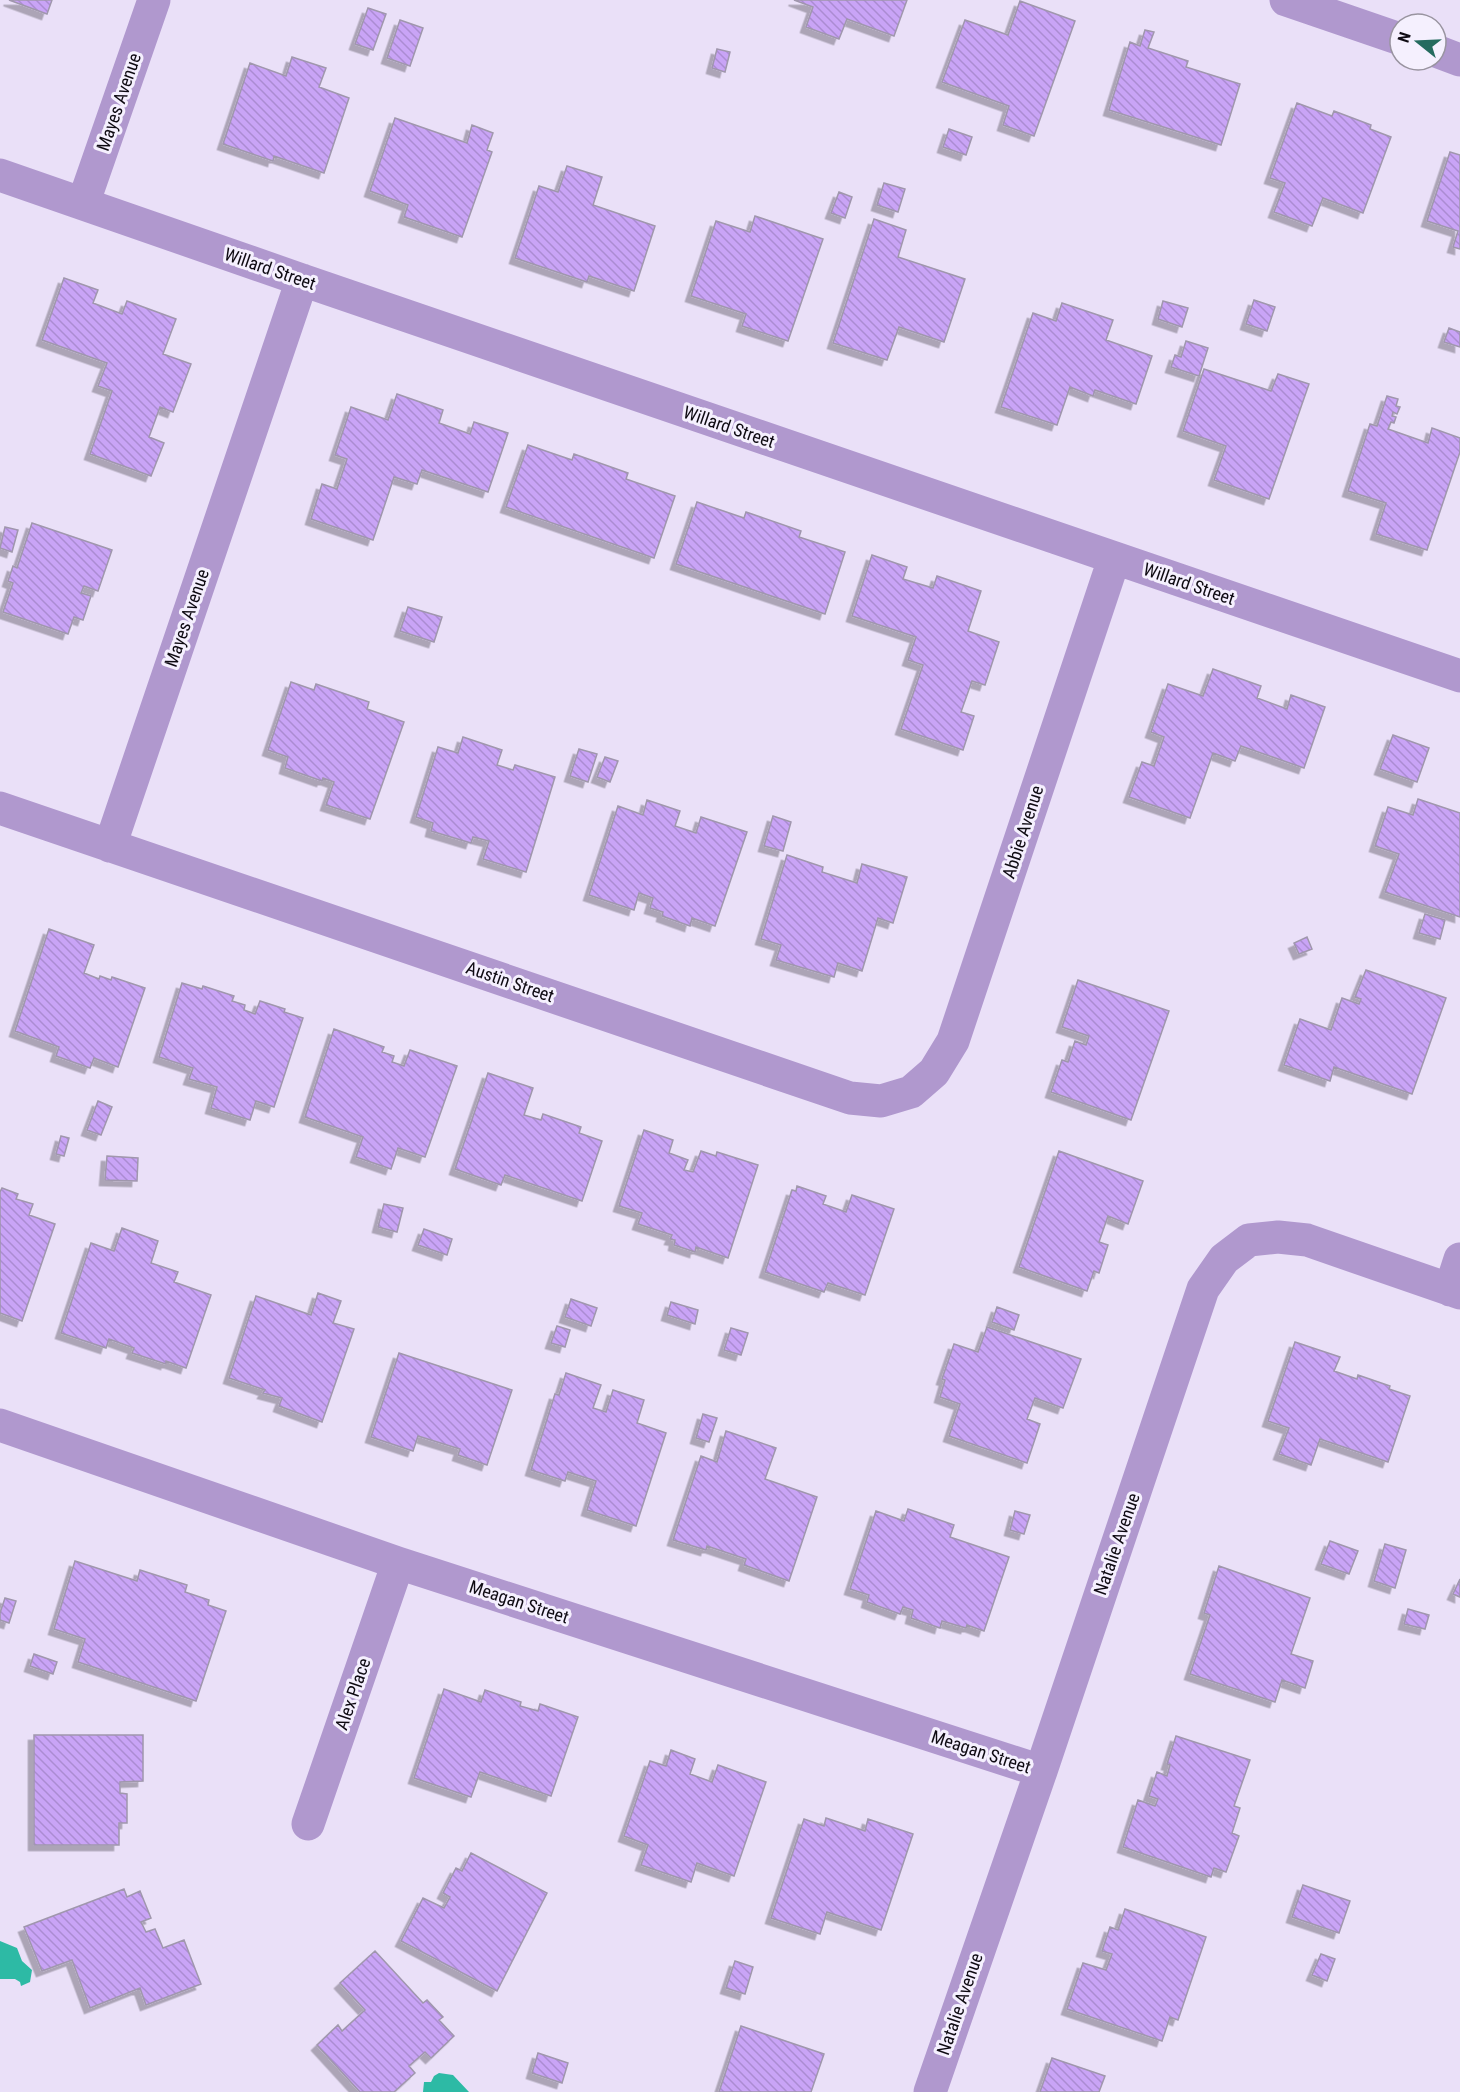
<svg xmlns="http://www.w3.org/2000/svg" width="1460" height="2092" viewBox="0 0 1460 2092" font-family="'Roboto Condensed',sans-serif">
<defs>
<pattern id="building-back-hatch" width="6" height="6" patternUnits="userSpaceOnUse" patternTransform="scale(1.5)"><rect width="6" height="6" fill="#c9a4f6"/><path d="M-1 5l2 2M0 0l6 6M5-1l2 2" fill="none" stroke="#ab8cd2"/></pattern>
<filter id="shadow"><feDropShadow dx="-5.5" dy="5.5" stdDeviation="0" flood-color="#0004"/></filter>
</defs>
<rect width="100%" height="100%" fill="#eae0f8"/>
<path fill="#2dbaa5" d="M0 1941 17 1948 22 1961 32 1970 30 1982 21 1986 20 1982 15 1979H0Z
M439 2073 453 2075 469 2092H423L424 2082H431L434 2076Z"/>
<path fill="url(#building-back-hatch)" stroke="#a097ad" stroke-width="1.5" filter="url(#shadow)" d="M9 0H52L47 14Z
M794 0H907L894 36 847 19 839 39 806 27 813 7Z
M1020 1 1075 21 1034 136 1003 125 1009 106 942 82 965 20 1008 35Z
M368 8 386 14 373 50 355 44Z
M400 20 423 28 410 66 387 58Z
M1145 30 1154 32 1148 48 1188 61 1186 67 1240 84 1221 145 1109 110 1130 42 1140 46Z
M717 49 730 52 725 72 712 68Z
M292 57 326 68 319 87 349 98 324 173 274 156 273 161 223 144 250 63 286 76Z
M1297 103 1332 116 1334 111 1371 125 1370 129 1391 137 1363 213 1323 198 1312 226 1274 212 1285 183 1270 178Z
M395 118 467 143 472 125 493 133 487 150 492 152 462 237 404 217 408 205 370 191Z
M949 129 972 137 966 155 943 147Z
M1450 152 1460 155V249L1453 247 1458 231 1427 221Z
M567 166 602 177 593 205 655 226 634 291 589 276 587 282 515 258 539 186 558 192Z
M884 183 905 189 898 212 877 205Z
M839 192 852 197 845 218 831 213Z
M755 216 823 239 788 341 742 326 746 314 691 296 716 221 750 232Z
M874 219 906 230 898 257 965 279 944 342 899 327 887 360 833 343Z
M64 278 98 290 93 303 122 314 127 301 176 319 163 354 191 364 173 412 160 407 149 437 164 443 151 476 90 454 112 391 98 386 107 363 42 340Z
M1254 300 1275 307 1267 331 1246 324Z
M1163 301 1188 308 1182 327 1158 319Z
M1062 303 1113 320 1106 340 1152 356 1136 404 1095 390 1093 396 1070 387 1057 425 1001 407 1033 313 1056 321Z
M1449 328 1460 332V347L1444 342Z
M1186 341 1208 348 1199 376 1171 367 1175 355 1181 357Z
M1204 369 1271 391 1278 374 1309 384 1269 499 1214 480 1226 446 1183 431Z
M397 394 443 410 439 423 470 434 474 422 508 433 488 492 422 470 417 484 394 477 373 540 311 519 322 484 337 489 347 459 335 455 351 407 388 420Z
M1387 396 1398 399 1396 406 1400 407 1397 414 1393 412 1392 416 1396 417 1394 423 1391 422 1388 429 1428 443 1432 428 1460 438V452L1427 550 1376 534 1386 503 1348 491 1370 424 1377 426Z
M528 445 572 460 574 454 628 473 626 479 675 496 654 558 506 507Z
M697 502 744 518 746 512 801 531 799 537 845 552 825 614 676 564Z
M32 523 112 550 98 591 84 586 81 593 91 596 83 620 74 617 68 634 3 612 13 583 8 581 13 566 17 568Z
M5 527 18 530 12 552 0 548Z
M872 555 907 567 903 579 933 588 937 576 981 591 968 631 999 642 985 685 972 681 961 712 974 716 963 750 901 729 923 665 908 660 916 637 852 616Z
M408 607 442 617 434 642 400 631Z
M1213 669 1261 686 1257 698 1287 709 1291 695 1325 707 1304 768 1241 746 1235 761 1213 753 1190 818 1129 797 1142 762 1154 766 1164 737 1151 732 1168 684 1203 696Z
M291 682 314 690 316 684 369 702 367 709 404 722 370 819 326 805 334 782 323 778 322 781 285 768 288 757 268 750Z
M1393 735 1429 748 1417 782 1380 769Z
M463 737 502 750 497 765 513 770 515 765 555 777 526 872 483 859 489 841 473 837 471 843 431 831 433 823 416 817 438 747 458 753Z
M579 749 597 754 588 782 570 776Z
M605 757 618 761 610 782 597 777Z
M1418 799 1460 813V917L1385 892 1399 854 1375 846 1388 807 1413 815Z
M647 800 680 811 675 826 696 833 701 817 747 832 715 926 692 918 690 926 662 916 663 912 650 908 653 898 639 893 634 910 589 895 618 806 643 815Z
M773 816 791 822 783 851 764 846Z
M787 855 823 867 822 872 857 883 862 864 907 877 893 923 878 918 862 971 838 963 834 977 776 960 781 945 761 939Z
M1425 914 1445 920 1440 939 1419 933Z
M49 929 94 945 84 973 99 979 100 976 111 980 112 977 145 988 118 1067 94 1058 90 1068 56 1056 59 1047 15 1031Z
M1307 937 1312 949 1299 954 1294 943Z
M1366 970 1446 998 1412 1094 1334 1067 1330 1081 1284 1065 1300 1019 1331 1030 1342 998 1359 1004 1361 999 1355 997Z
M1078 980 1169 1011 1131 1120 1051 1092 1062 1060 1068 1062 1075 1041 1086 1045 1089 1036 1062 1027Z
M182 983 202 989 203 986 234 996 232 1001 245 1005 244 1010 255 1014 260 1001 285 1009 284 1012 303 1018 274 1107 256 1101 250 1120 211 1108 217 1087 189 1079 193 1068 159 1057Z
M334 1029 384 1047 382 1052 394 1056 392 1062 404 1066 410 1050 457 1066 425 1157 398 1148 391 1169 356 1157 363 1137 305 1117Z
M488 1073 533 1088 524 1115 541 1120 543 1114 581 1127 579 1133 602 1141 582 1201 505 1175 501 1185 455 1169Z
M98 1101 112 1107 101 1135 87 1130Z
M644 1130 673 1140 669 1153 688 1160 684 1170 693 1172 701 1151 716 1156 717 1152 758 1165 728 1258 696 1247 695 1252 674 1245 675 1240 670 1239 672 1235 638 1224 642 1213 619 1206Z
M61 1136 69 1138 64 1156 56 1154Z
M1059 1151 1143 1181 1128 1224 1108 1216 1099 1242 1108 1245 1099 1273 1094 1271 1087 1291 1019 1267Z
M107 1156 138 1158 137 1181 105 1180Z
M797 1186 826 1196 823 1204 846 1212 852 1195 894 1209 865 1295 828 1283 824 1292 765 1272 792 1190 796 1191Z
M2 1188 18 1194 16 1199 33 1204 29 1215 55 1224 22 1321 0 1313V1192Z
M384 1204 403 1208 397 1232 378 1227Z
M122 1228 158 1241 151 1263 178 1272 174 1282 211 1295 186 1368 166 1361V1364L132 1353 134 1348 109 1339 106 1348 61 1333 91 1243 114 1251Z
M424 1229 452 1239 447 1255 418 1245Z
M318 1293 341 1301 333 1323 354 1329 322 1422 279 1406 282 1398 263 1393 265 1390 229 1378 256 1296 311 1315Z
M571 1299 597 1308 591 1326 565 1317Z
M671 1302 698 1310 695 1324 667 1315Z
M997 1307 1019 1315 1014 1330 992 1322Z
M557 1326 570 1330 565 1347 551 1343Z
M987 1327 1081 1359 1063 1408 1035 1398 1027 1419 1040 1424 1027 1463 949 1436 960 1404 940 1397 945 1380 942 1379 954 1344 978 1352Z
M731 1328 748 1333 741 1355 724 1350Z
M1295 1342 1340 1357 1334 1371 1357 1379 1358 1375 1390 1386 1389 1389 1410 1396 1388 1462 1320 1439 1311 1465 1279 1454 1289 1428 1268 1421Z
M399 1353 512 1390 487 1465 458 1455 460 1449 418 1436 413 1451 371 1437Z
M566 1373 601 1385 593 1408 606 1412 613 1390 644 1400 637 1423 666 1433 636 1526 587 1510 596 1481 568 1472 565 1481 531 1470 555 1394 559 1395Z
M703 1414 717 1418 709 1442 696 1438Z
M726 1431 776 1448 765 1479 817 1497 789 1581 744 1565 746 1559 707 1546 706 1550 673 1540 701 1456 717 1462Z
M908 1509 954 1525 950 1537 1009 1557 984 1631 967 1625 966 1628 942 1621 940 1628 911 1618 913 1610 903 1607 900 1614 867 1602 869 1595 850 1589 876 1511 904 1521Z
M1015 1511 1030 1515 1024 1534 1010 1530Z
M1330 1541 1358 1551 1349 1574 1321 1564Z
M1385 1544 1406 1550 1395 1588 1374 1581Z
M75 1561 137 1581 140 1570 187 1585 185 1592 209 1600 208 1605 226 1611 196 1701 78 1662 85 1639 54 1629Z
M1219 1566 1310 1598 1291 1654 1313 1661 1305 1688 1282 1680 1275 1702 1190 1674 1210 1615 1204 1613Z
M1460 1579V1597L1453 1594Z
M5 1598 16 1601 9 1623 0 1620V1613Z
M1408 1609 1429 1615 1425 1629 1404 1624Z
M34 1654 57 1662 53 1674 30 1666Z
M444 1689 481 1702 485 1690 521 1702 520 1706 538 1711 540 1704 578 1717 551 1796 480 1772 471 1797 414 1778Z
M34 1735H143V1781L120 1782V1793L127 1794V1823H119V1845H34Z
M1176 1736 1250 1760 1234 1806 1240 1808 1232 1833 1239 1836 1226 1872 1214 1868 1211 1877 1123 1847 1138 1800 1155 1806 1158 1799 1149 1796 1157 1772 1167 1776 1170 1765 1167 1764Z
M671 1750 695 1759 690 1774 712 1782 718 1765 766 1782 734 1876 697 1863 691 1882 641 1865 648 1845 624 1836 650 1761 666 1766Z
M826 1818 865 1831 868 1819 913 1834 881 1930 827 1912 820 1934 771 1918 804 1819 824 1826Z
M471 1853 547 1893 497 1991 401 1941 423 1898 444 1908 450 1897 443 1893 456 1868 462 1871Z
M1303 1885 1350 1901 1339 1933 1292 1917Z
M124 1889 127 1897 140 1891 151 1918 141 1922 146 1932 155 1929 163 1948 184 1940 201 1984 146 2005 140 1988 90 2008 72 1960 42 1971 24 1927Z
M1125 1909 1206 1937 1178 2020 1170 2017 1162 2041 1067 2009 1083 1963 1106 1970 1112 1954 1102 1951 1110 1927 1118 1930Z
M375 1951 423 2003 427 2000 443 2017 439 2020 454 2036 431 2058 425 2052 409 2066 415 2073 394 2092H360L317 2045 338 2025 342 2031 365 2010 340 1983Z
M1321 1954 1335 1959 1327 1981 1312 1975Z
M735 1961 753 1967 745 1994 726 1988Z
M741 2026 824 2054 811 2092H719Z
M538 2053 568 2063 562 2083 532 2073Z
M1052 2058 1105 2076 1099 2092H1040Z"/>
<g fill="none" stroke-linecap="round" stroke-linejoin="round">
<path stroke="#b098ce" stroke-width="33" d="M1286 0 1400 39
M1436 51 1460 60
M0 175 302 280 1460 676
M83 204 154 0
M0 808 850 1098 881 1101 911 1092 934 1072 953 1041 1114 559
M110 846 302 280
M1450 1290 1460 1259
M0 1425 398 1563 1041 1771
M308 1824 398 1563
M930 2092 1041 1771 1203 1289 1224 1259 1249 1240 1278 1237 1307 1240 1460 1293"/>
</g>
<g text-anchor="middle" stroke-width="6" stroke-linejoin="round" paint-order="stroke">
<g font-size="18" fill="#0e0a12" stroke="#f5f0fe">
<text transform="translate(119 102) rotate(-71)" y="6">Mayes Avenue</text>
<text transform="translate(270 269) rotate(19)" y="6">Willard Street</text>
<text transform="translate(729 427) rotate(19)" y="6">Willard Street</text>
<text transform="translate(1189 584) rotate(19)" y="6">Willard Street</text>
<text transform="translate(187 618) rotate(-71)" y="6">Mayes Avenue</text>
<text transform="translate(1023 832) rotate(-72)" y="6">Abbie Avenue</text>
<text transform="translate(510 982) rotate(19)" y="6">Austin Street</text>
<text transform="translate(1117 1544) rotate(-71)" y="6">Natalie Avenue</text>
<text transform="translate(519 1602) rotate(18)" y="6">Meagan Street</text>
<text transform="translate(353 1694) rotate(-71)" y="6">Alex Place</text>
<text transform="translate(981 1752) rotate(18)" y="6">Meagan Street</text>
<text transform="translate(960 2004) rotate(-71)" y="6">Natalie Avenue</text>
</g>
</g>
<g transform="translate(1418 42) rotate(288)"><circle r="28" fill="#f5f0fe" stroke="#9994a0" stroke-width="1.5"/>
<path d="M0-4.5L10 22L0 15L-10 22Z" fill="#256b5f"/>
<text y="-9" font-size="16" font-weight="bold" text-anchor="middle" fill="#0e0a12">N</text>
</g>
</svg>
